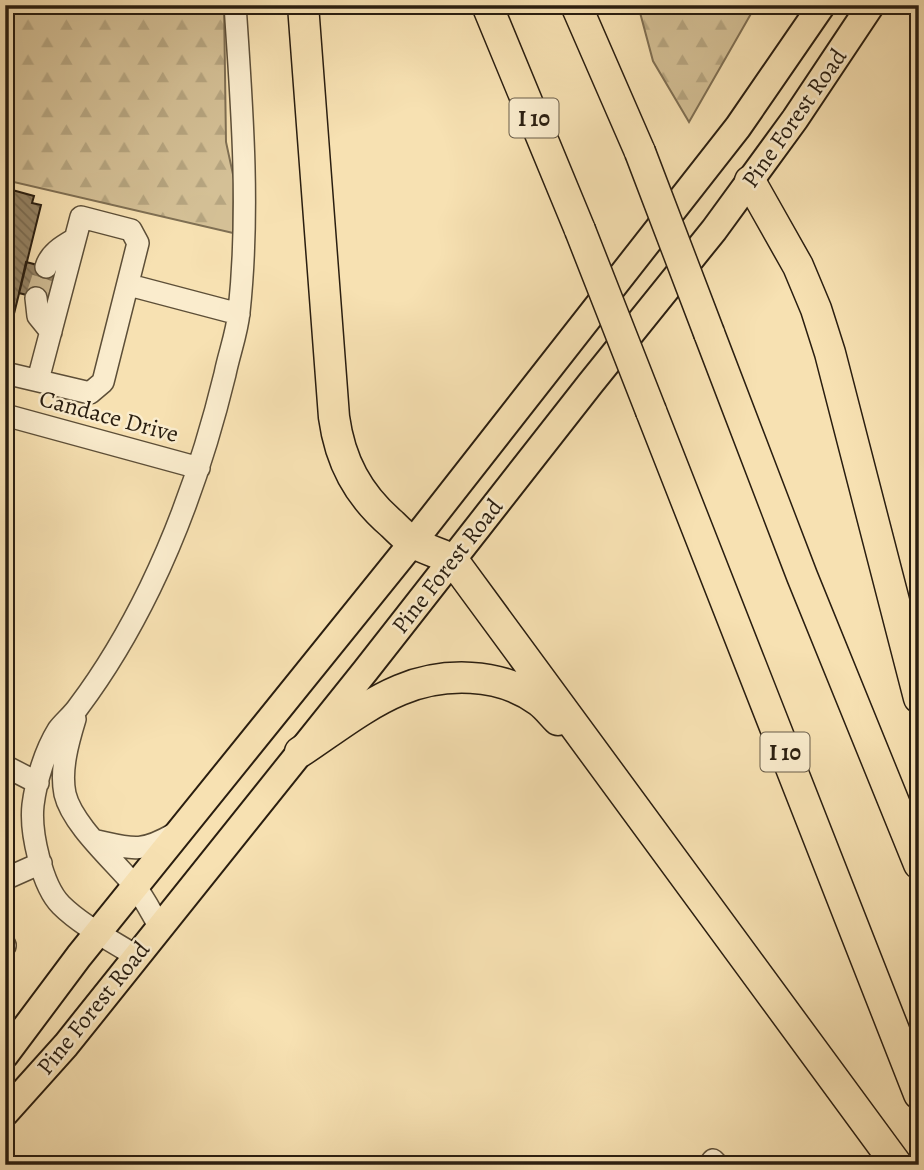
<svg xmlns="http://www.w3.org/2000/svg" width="924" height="1170" viewBox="0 0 924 1170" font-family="Alegreya,serif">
<defs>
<pattern id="forest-firs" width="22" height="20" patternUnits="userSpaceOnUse" patternTransform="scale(1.75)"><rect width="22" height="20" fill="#d4c096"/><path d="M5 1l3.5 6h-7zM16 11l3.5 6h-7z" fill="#b6a580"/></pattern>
<pattern id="building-back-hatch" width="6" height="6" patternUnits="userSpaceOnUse" patternTransform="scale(1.75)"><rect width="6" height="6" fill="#958364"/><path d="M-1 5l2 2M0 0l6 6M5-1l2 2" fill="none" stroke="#7a6b51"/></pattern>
</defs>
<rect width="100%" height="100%" fill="#f7e1b2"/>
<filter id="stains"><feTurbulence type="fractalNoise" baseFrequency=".00286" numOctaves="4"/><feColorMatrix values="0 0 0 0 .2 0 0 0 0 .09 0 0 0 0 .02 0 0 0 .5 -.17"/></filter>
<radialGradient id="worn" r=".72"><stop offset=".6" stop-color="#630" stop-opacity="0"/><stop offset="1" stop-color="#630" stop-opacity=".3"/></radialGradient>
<path fill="url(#forest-firs)" stroke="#7f6f53" stroke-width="2" d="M5 5H224L226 142 234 179 233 233 5 180Z
M638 5H756L689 122 653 61Z"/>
<path fill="url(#building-back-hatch)" stroke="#2a1e10" stroke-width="2" d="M5 188 34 196 32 203 41 205 6 346Z
M26 262 61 271 53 302 19 293Z"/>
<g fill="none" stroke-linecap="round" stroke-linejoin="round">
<path stroke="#ceba92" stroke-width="21" stroke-dasharray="21 10" stroke-linecap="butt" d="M36 298 46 267"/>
<defs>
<path id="minor" d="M46 267C50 253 63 246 75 239
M129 285 239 314
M36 298 38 316 51 332
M5 373 90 393 103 382 138 243 131 230 81 217 38 380
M5 415 199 468
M75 719C68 742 60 770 65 794 72 824 113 860 133 884 144 897 151 912 159 926
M5 766 38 783
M97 841C133 849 141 853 174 834
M5 879 41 863
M5 945V946
M136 956C112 941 81 925 61 905 42 886 30 832 33 805 36 781 45 751 58 730 64 722 73 715 79 706 106 670 130 629 150 588 183 520 207 448 225 374 229 354 237 333 239 312 250 210 242 107 235 5
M709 1165 713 1160 718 1165"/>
<path id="major" d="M5 1055 79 956 413 542 738 127 822 5
M5 1113 66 1045 366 670 590 384 714 230 795 119 871 5"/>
<path id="highway" d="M303 5 334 417C340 461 358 495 392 524 398 530 405 537 412 542 424 549 439 553 452 559L897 1165
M487 5 580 230
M576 5 640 152
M750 181 798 266 816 309 830 353 919 698
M709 333 802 576 919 864
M651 411 919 1094
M300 752C332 731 364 705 400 690 443 672 500 672 539 701 546 706 552 714 558 720"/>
</defs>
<use href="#minor" stroke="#5d4f38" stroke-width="24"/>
<use href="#major" stroke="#2a1e10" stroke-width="30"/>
<use href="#highway" stroke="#2a1e10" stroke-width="33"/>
<use href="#minor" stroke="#faeccd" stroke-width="21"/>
<use href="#major" stroke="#f7e1b2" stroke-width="26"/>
<use href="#highway" stroke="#f7e1b2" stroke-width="30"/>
<defs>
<path id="highway-bridge" d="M640 152 709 333
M580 230 651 411"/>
</defs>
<use href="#highway-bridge" stroke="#2a1e10" stroke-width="33" stroke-linecap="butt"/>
<use href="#highway-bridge" stroke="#f7e1b2" stroke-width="30"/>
</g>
<g text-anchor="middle" stroke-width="5" stroke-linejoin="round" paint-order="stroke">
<g fill="#faeccd" stroke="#685c49" stroke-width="2">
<rect x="509.5" y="98.5" width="49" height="39" rx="5"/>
<rect x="760.5" y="732.5" width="49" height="39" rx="5"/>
</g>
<g font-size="23" font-weight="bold" fill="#2a1e10">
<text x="534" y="126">I 10</text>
<text x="785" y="760">I 10</text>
</g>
<g font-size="24" fill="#2a1e10" stroke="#faeccd">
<text transform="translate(794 118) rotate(-55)" y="8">Pine Forest Road</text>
<text transform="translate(109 416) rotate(15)" y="8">Candace Drive</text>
<text transform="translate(447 566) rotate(-52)" y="8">Pine Forest Road</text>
<text transform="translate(93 1008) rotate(-51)" y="8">Pine Forest Road</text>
</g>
</g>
<rect width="924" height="1170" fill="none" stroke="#f7e1b2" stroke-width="28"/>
<rect x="7" y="7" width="910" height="1156" fill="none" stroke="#2a1e10" stroke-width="3.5"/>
<rect x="14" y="14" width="896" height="1142" fill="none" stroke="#2a1e10" stroke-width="2"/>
<rect width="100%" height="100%" filter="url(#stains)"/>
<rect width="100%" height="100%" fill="url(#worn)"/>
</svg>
